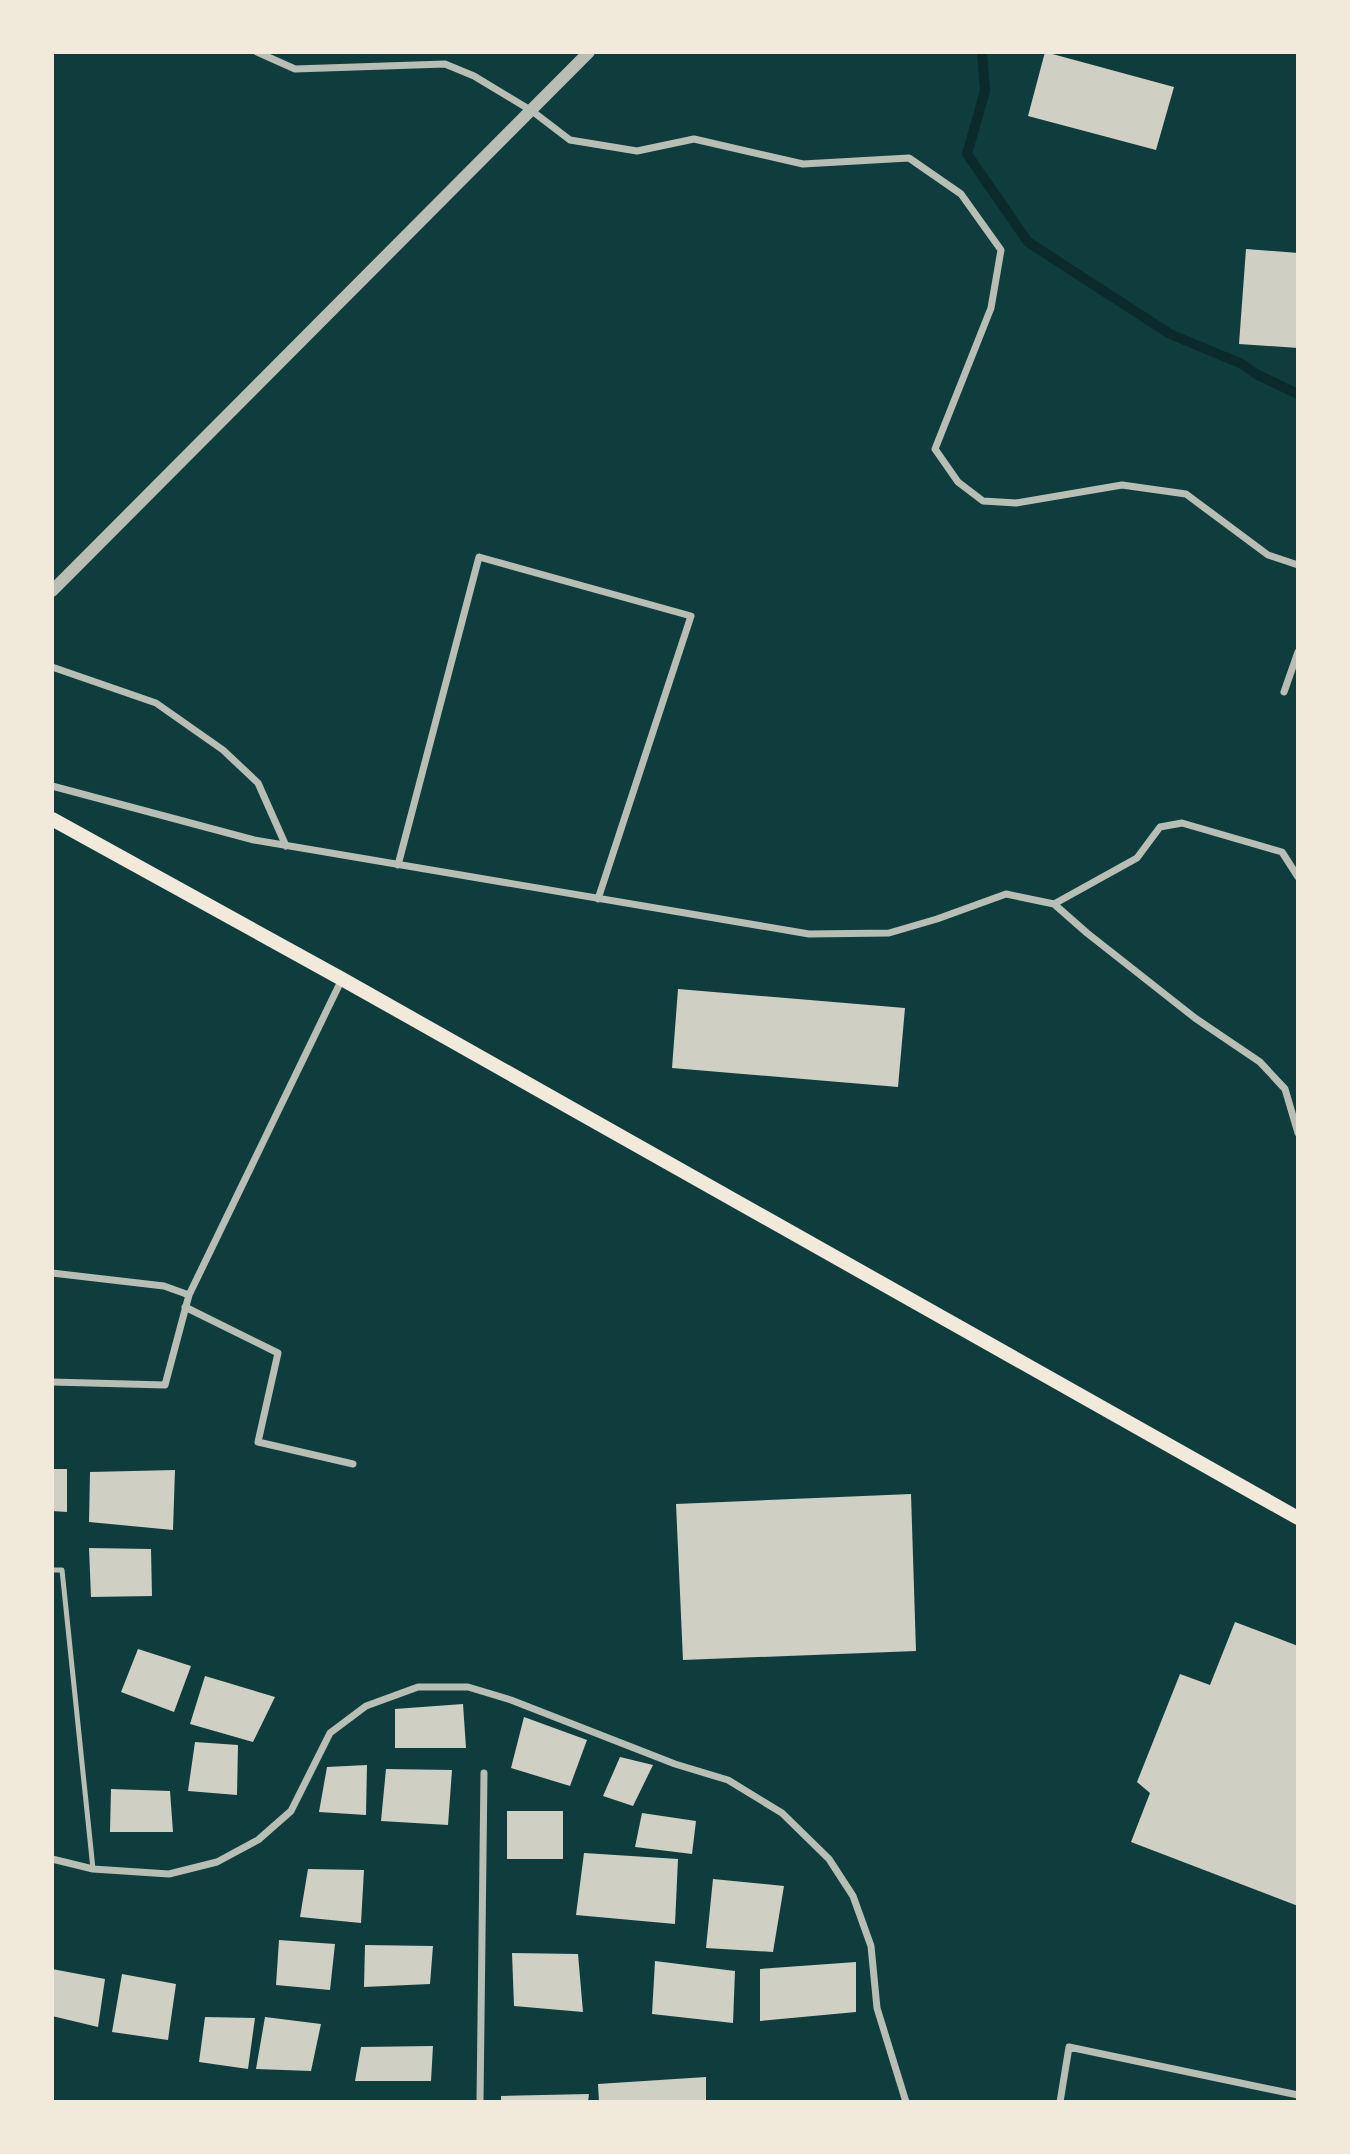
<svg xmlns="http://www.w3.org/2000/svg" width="1350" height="2154" viewBox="0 0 1350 2154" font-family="Georgia,serif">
<rect width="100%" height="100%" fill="#0f3d3e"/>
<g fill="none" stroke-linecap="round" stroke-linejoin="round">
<path stroke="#0a2a2b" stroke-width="10" d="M982 52 985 91 967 154 1028 242 1170 334 1242 364 1256 374 1298 394"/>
</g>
<path fill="#cfcfc3" d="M1045 52 1174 87 1156 150 1028 116Z
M1246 249 1298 253V348L1239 344Z
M678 989 905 1008 898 1087 672 1068Z
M52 1469H67V1512L52 1511Z
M175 1470 173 1530 89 1522 90 1472Z
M911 1494 916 1651 683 1660 676 1504Z
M89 1548 151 1549 152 1596 91 1597Z
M1235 1622 1298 1646V1906L1131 1842 1150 1793 1137 1782 1180 1674 1210 1685Z
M138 1649 191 1666 174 1712 121 1692Z
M205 1676 275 1697 253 1742 190 1724Z
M463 1704 466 1748H395V1709Z
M524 1717 587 1740 570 1786 511 1768Z
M195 1742 238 1745 237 1795 188 1791Z
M620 1757 653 1765 633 1806 603 1796Z
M367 1765 366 1815 319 1812 327 1767Z
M386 1769 452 1770 448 1825 381 1821Z
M111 1789 170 1791 173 1832H110Z
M507 1811H563V1859H507Z
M642 1813 696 1821 692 1854 635 1847Z
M584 1853 678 1859 675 1924 576 1915Z
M308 1869 364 1870 361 1923 300 1917Z
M713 1879 784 1886 773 1952 706 1948Z
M279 1940 335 1944 330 1990 276 1985Z
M365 1945 433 1946 430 1984 364 1987Z
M512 1953 578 1954 583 2012 514 2006Z
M655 1961 735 1971 733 2023 652 2014Z
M856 1962V2012L760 2021V1969Z
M52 1969 105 1979 98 2027 52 2016Z
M122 1974 176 1984 168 2040 112 2032Z
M205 2017 255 2018 248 2069 199 2062Z
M265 2017 321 2024 311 2071 256 2069Z
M433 2046 431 2081H355L361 2047Z
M706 2077V2102H599L598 2084Z
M589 2094 588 2102H501V2096Z"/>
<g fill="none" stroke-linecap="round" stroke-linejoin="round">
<path stroke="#b8beb3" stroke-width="5" d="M52 1570H62L93 1869"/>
<path stroke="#b8beb3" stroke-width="7" d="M257 52 295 69 445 64 474 76 532 111 570 140 637 151 694 139 803 164 909 158 961 194 1001 250 991 308 935 449 958 482 983 501 1016 503 1122 485 1186 494 1268 555 1298 565
M52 667 156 703 223 750 258 783 286 846
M1284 692 1298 652
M52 786 254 840 809 934 889 933 937 919 1006 894 1054 904 1087 933 1195 1018 1260 1062 1285 1089 1298 1133
M398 865 479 557 691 616 598 899
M1054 904 1137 858 1160 827 1182 823 1282 852 1298 877
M52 1273 164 1286 189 1295
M185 1307 278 1353 258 1442 353 1464
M52 1382 165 1385 189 1295 342 979
M52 1859 93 1869 169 1874 217 1862 258 1840 291 1811 330 1733 366 1706 418 1687H468L511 1700 675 1764 728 1780 782 1813 829 1859 853 1896 871 1946 877 2008 906 2102
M480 2102 484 1773
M1060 2102 1069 2047 1298 2095"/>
<path stroke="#b8beb3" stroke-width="12" d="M52 591 589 52"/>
<path stroke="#f1e9da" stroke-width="14" d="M52 819 342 979 1298 1518"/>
</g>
<rect width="1350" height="2154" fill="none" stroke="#f1e9da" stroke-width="108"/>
</svg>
